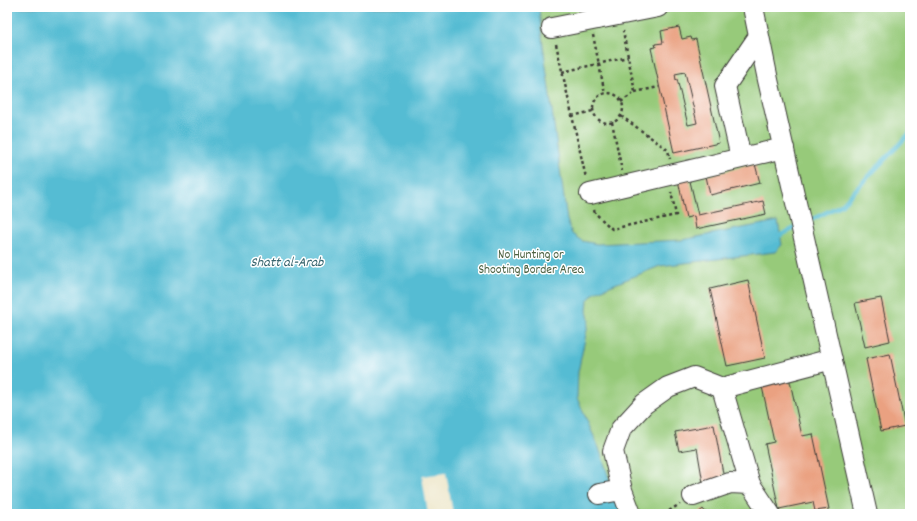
<svg xmlns="http://www.w3.org/2000/svg" width="917" height="521" viewBox="0 0 917 521" font-family="Dekko,sans-serif">
<rect width="100%" height="100%" fill="#fff"/>
<filter id="ink" filterUnits="userSpaceOnUse"><feTurbulence type="fractalNoise" baseFrequency=".025" numOctaves="2"/><feDisplacementMap in="SourceGraphic" scale="8" xChannelSelector="R" yChannelSelector="G"/><feConvolveMatrix kernelMatrix="1 2 1 2 8 2 1 2 1" color-interpolation-filters="sRGB"/></filter>
<filter id="wash" filterUnits="userSpaceOnUse"><feTurbulence type="fractalNoise" baseFrequency=".012" numOctaves="4" result="noise"/><feDisplacementMap in="SourceGraphic" scale="16" xChannelSelector="R" yChannelSelector="G"/><feGaussianBlur stdDeviation="0.9" result="paint"/><feColorMatrix in="noise" values="0 0 0 0 0 0 0 0 0 0 0 0 0 0 0 0 0 1.4 0 .05"/><feComposite in="paint" operator="in"/></filter>
<g filter="url(#wash)">
<rect width="100%" height="100%" fill="#ede6c9"/>
<path fill="#97ca7a" stroke="#5a734b" d="M151 7H910V514H214Z"/>
<path fill="#55bcd3" stroke="#386c78" d="M7 7H539L541 30 567 220 572 234 582 241 597 244 682 240 778 221 782 245 775 252 660 266 595 292 588 300 587 311 589 320 578 372 577 398 599 448 621 514H7Z"/>
<path fill="#ede6c9" d="M446 473 453 514H428L422 476Z"/>
<g fill="none" stroke-linecap="round" stroke-linejoin="round">
<path stroke="#55bcd3" stroke-width="4.5" d="M805 223 841 205 910 133
M775 238 797 227"/>
</g>
<g id="blocks">
<path fill="#eaa181" fill-rule="evenodd" d="M679 27 682 39 691 37 692 40 696 39 719 143 674 153 651 48 656 47 655 44 663 43 661 31ZM685 72 697 123 688 125 677 79 676 80 675 74Z
M755 164 760 183 710 195 706 176Z
M689 177 698 215 763 201 766 214 696 229 694 216 686 218 678 180Z
M748 280 765 358 727 366 710 289Z
M881 298 890 341 865 347 855 303Z
M890 354 905 426 881 431 866 359Z
M789 377 802 436 813 434 829 509 815 511 813 502 779 509 765 444 774 442 761 382Z
M714 425 724 479 703 483 697 448 679 451 675 432Z
M703 509 707 514H697Z"/>
</g>
</g>
<g filter="url(#ink)">
<use href="#blocks" fill-opacity="0" stroke="#3b3a36" stroke-width="1"/>
<g fill="none" stroke-linecap="round" stroke-linejoin="round">
<defs>
<path id="minor" d="M753 7 768 80 867 514
M552 28 658 7
M741 158 725 86 759 36
M590 194 784 148
M722 388 832 359
M599 494 622 490
M693 496 730 483 750 484
M631 514 622 490 613 451 621 429 644 404 668 387 694 377 722 388 750 484 770 514"/>
</defs>
<use href="#minor" stroke="#3b3a36" stroke-width="22"/>
<path stroke="#3b3a36" stroke-width="2.5" stroke-dasharray="3 3" stroke-linecap="butt" d="M593 35 605 94
M556 44 586 178
M562 72 628 57
M635 92 659 87
M593 108a15 15 0 1 1 30 0a15 15 0 1 1-30 0Z
M621 102 635 92 623 31
M910 110 905 120 910 124
M572 116 593 111
M621 116 668 150 670 159
M612 122 622 171
M594 210 595 213 612 229 676 215 671 192
M664 514 680 504"/>
<use href="#minor" stroke="#fff" stroke-width="20"/>
</g>
</g>
<g text-anchor="middle" stroke-width="3" stroke-linejoin="round" paint-order="stroke">
<g font-size="13" fill="#4d6242" stroke="#fff">
<text x="531" y="258">No Hunting or<tspan x="531" dy="15">Shooting Border Area</tspan></text>
</g>
<g font-size="14" font-style="italic" fill="#36646e" stroke="#fff">
<text x="287" y="266">Shatt al-Arab</text>
</g>
</g>
<rect width="917" height="521" fill="none" stroke="#fff" stroke-width="24"/>
</svg>
